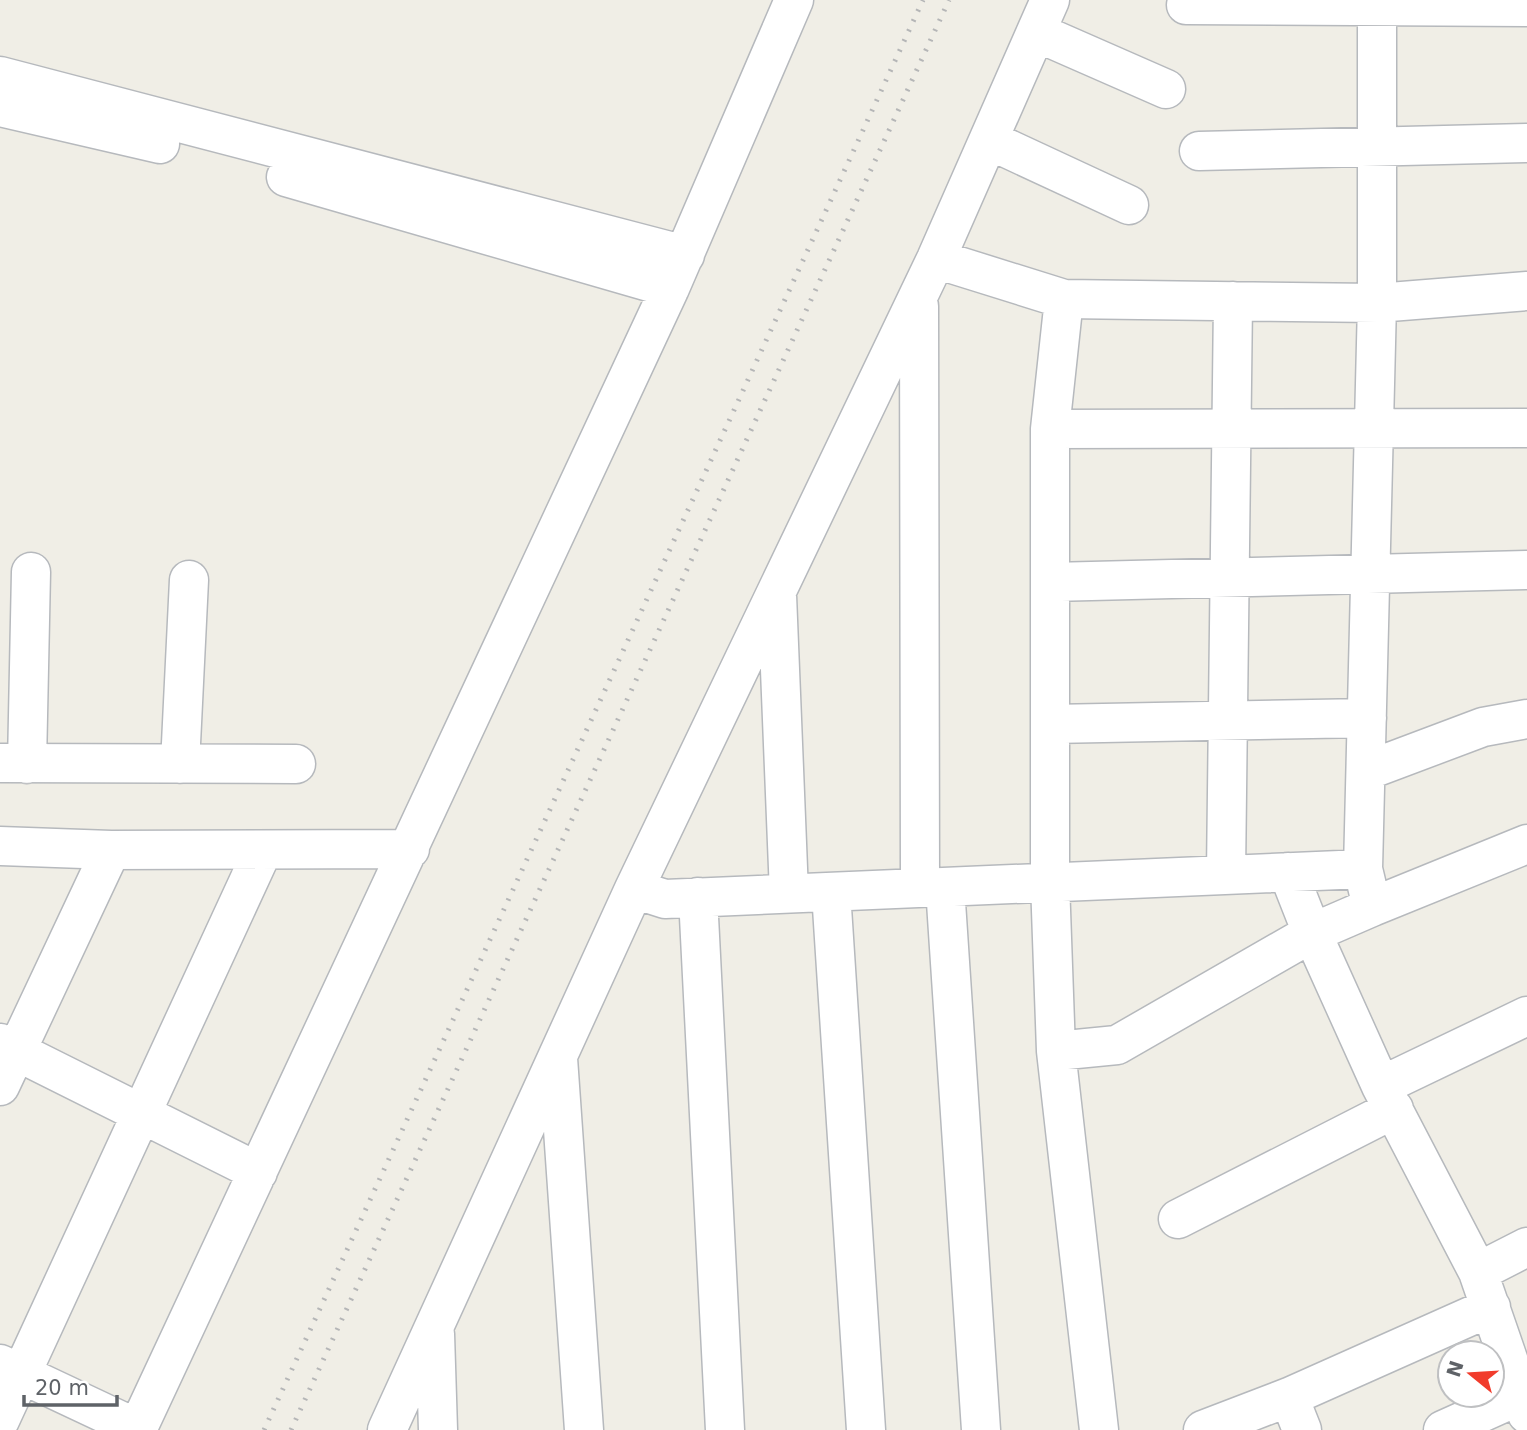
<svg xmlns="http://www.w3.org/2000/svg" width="1527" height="1430" viewBox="0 0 1527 1430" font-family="'DejaVu Sans',sans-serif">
<rect width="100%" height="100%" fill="#f0eee6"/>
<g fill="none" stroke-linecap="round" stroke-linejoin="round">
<defs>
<path id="minor" d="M1186 5 1527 7
M1036 32 1166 89
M0 76 685 255
M0 107 160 144
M989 140 1129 205
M1199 151 1527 143
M286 177 670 288
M936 259 1064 299 1377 303 1527 291
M1064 299 1050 429V882L1056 1051 1099 1430
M919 306 920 888
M1050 429 1527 428
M1051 582 1527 570
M777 595 789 893
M1051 724 1367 718
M0 763 296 764
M27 764 31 572
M180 764 189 580
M1366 771 1483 727 1527 719
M0 846 111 850 410 849
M1288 872 1312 933 1381 1086 1478 1272 1527 1414
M1226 874 1233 301
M945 887 981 1430
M634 889 665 899 1363 869
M831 892 866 1430
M698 897 725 1430
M1372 907 1527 844
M0 1043 258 1172
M1056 1051 1117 1045 1312 933 1372 907 1363 869 1377 303V0
M558 1058 584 1430
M0 1086 111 850
M1381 1086 1527 1016
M1178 1219 1394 1109
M1478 1272 1527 1247
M435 1334 438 1430
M0 1364 138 1429
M1289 1397 1302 1430
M0 1420 263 850
M137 1430 670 288 794 0
M387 1430 634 889 936 259 1050 0
M1203 1430 1289 1397 1491 1307
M1443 1430 1521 1395"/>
</defs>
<use href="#minor" stroke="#b6b9bd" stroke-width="41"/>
<use href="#minor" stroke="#fff" stroke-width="38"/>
<path stroke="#b5b6b7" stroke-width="5" stroke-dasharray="2 9" stroke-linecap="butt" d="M264 1430 923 0
M291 1430 949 0"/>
</g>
<g transform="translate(1471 1374) rotate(288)"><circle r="33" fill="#ffffff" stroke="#bfc0c2" stroke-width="2"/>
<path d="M0-5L12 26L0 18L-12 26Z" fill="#f13c2c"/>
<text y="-10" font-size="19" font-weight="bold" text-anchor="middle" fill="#5e6267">N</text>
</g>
<path d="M24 1395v10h93v-10" fill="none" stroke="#5e6267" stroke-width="3.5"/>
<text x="35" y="1395" font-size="21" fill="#5e6267" stroke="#ffffff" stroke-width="5" paint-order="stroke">20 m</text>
</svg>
